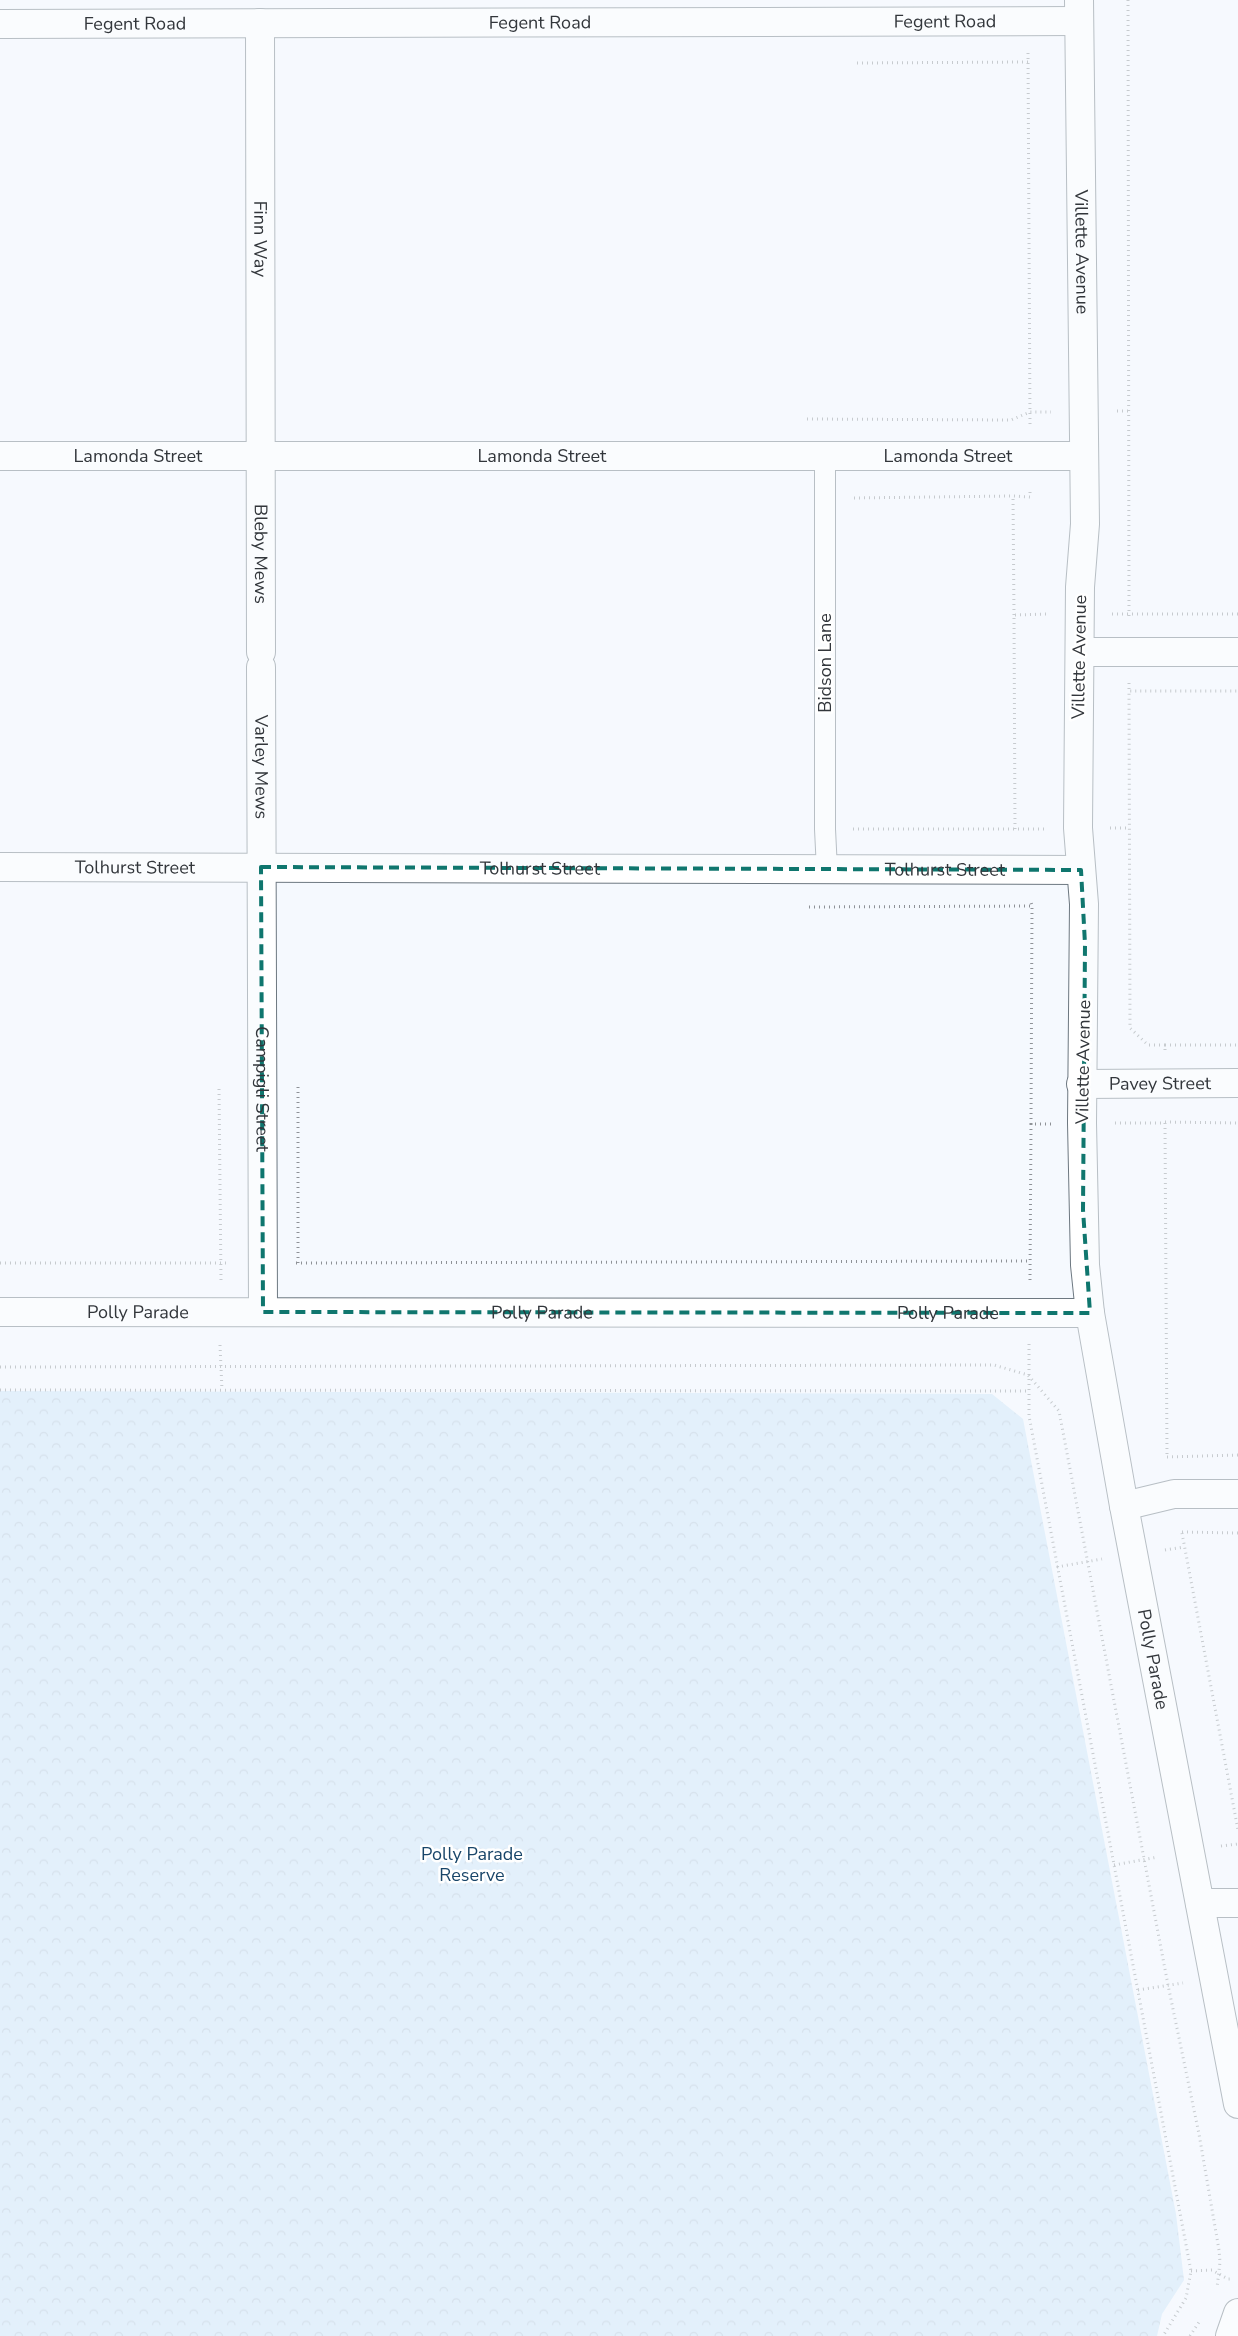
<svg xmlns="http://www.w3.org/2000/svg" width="1238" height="2336" viewBox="0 0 1238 2336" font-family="'Nunito Sans',sans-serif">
<defs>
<pattern id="park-crowns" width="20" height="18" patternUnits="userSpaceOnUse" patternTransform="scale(1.25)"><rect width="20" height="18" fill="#cce4f9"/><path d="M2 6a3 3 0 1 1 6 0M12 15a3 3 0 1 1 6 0" fill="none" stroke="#b0c4d6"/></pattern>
</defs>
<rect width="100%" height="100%" fill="#f5f9fe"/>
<path fill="url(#park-crowns)" d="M0 1391 992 1394 1023 1419 1176 2214 1184 2280 1162 2314 1157 2336H0Z"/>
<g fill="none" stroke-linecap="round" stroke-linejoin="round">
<defs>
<path id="lane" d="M825 457V829L827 870"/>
<g id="street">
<path id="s1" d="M1079 0 1085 524 1080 587 1078 828 1084 904 1082 1123 1085 1265 1090 1313"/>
<path id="s2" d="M260 23 261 652"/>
<path id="s3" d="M0 24 1079 21"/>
<path id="s4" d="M0 456H1084"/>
<path d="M1081 652H1238"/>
<path id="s5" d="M261 667 263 1312"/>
<path id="s6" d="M0 867 1081 870"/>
<path id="s7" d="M1081 1084 1238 1083"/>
<path d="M1124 1506 1174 1494H1238"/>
<path d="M1200 1903H1238"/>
</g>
<g id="secondary">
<path id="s8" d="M0 1312 1090 1313 1124 1506 1238 2104"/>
<path d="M1230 2336 1238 2313"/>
</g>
</defs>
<use href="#lane" stroke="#6d7881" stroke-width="22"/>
<use href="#street" stroke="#6d7881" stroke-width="30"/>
<use href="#secondary" stroke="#6d7881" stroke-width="30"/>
<path stroke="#8e9297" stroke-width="3" stroke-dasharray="1 4" stroke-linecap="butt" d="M1128 0 1129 619
M1028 53 1030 424
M857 63 1028 62
M1117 411H1129
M807 419 1011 420 1030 412H1051
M854 498 1013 496
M1112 614H1238
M1014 615 1013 496 1030 497V488
M1129 683V691
M1110 828H1129
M853 829H1046
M1015 829 1014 615 1048 614
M809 907 1032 906 1031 902
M1165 1045H1238
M1165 1050V1045H1148L1130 1028 1129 691H1238
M298 1087V1263
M219 1089 221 1281
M1165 1122 1238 1123
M1115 1123H1165L1167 1456
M1031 1124 1032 906
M0 1263H230
M296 1263 1030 1261
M1030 1280 1031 1124H1051
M1029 1344V1416L1191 2271 1186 2298 1163 2336
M220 1345 222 1390
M0 1367 994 1365 1028 1375 1059 1411 1168 1985 1199 2134 1219 2250 1220 2262 1217 2288
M0 1390 1028 1391
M1167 1457 1238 1455
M1182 1532 1238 1533
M1182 1533 1238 1830
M1165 1550 1184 1547
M1057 1567 1102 1559
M1221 1846 1238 1844
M1114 1865 1158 1857
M1138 1990 1183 1983
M1191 2271 1212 2270 1228 2279H1233
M1190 2336 1199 2322"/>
<use href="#lane" stroke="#fff" stroke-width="20"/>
<use href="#street" stroke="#fff" stroke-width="28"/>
<use href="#secondary" stroke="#fff" stroke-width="28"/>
</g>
<path d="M0 0H1238V2336H0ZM261 867 1081 870 1085 944 1083 1210 1090 1313 263 1312Z" fill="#f5f9fe" fill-opacity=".55" fill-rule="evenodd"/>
<path fill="none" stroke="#0f766e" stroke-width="4" stroke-dasharray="10 6" stroke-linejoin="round" d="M261 867 1081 870 1085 944 1083 1210 1090 1313 263 1312Z"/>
<g text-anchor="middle" stroke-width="5" stroke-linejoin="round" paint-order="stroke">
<g font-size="18" fill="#32363b" stroke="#fff">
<text dy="6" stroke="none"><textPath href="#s3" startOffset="945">Fegent Road</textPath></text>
<text dy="6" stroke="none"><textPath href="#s3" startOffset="540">Fegent Road</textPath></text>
<text dy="6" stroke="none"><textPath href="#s3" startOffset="135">Fegent Road</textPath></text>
<text dy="6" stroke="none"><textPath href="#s2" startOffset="216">Finn Way</textPath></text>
<text dy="6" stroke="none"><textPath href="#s1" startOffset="252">Villette Avenue</textPath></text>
<text dy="6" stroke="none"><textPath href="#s4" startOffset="138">Lamonda Street</textPath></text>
<text dy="6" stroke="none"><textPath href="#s4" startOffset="542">Lamonda Street</textPath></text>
<text dy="6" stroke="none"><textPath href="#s4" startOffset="948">Lamonda Street</textPath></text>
<text dy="6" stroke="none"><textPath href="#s2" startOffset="531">Bleby Mews</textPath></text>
<text transform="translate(1079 657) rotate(-89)" y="6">Villette Avenue</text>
<text transform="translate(825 663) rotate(-90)" y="6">Bidson Lane</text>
<text dy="6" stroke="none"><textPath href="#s5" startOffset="100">Varley Mews</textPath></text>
<text dy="6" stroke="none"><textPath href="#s6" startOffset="135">Tolhurst Street</textPath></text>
<text dy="6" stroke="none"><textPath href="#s6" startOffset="540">Tolhurst Street</textPath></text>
<text dy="6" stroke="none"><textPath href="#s6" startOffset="945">Tolhurst Street</textPath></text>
<text transform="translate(1083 1062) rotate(-89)" y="6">Villette Avenue</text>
<text dy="6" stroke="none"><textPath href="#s7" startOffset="79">Pavey Street</textPath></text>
<text dy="6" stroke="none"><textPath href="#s5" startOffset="422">Campigli Street</textPath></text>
<text dy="6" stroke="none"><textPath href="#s8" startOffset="138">Polly Parade</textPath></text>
<text dy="6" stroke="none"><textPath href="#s8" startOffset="542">Polly Parade</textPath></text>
<text dy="6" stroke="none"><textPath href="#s8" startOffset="948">Polly Parade</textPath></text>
<text dy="6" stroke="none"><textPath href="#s8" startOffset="1442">Polly Parade</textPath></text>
</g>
<g font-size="18" fill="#184569" stroke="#fff">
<text x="472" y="1860">Polly Parade<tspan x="472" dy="21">Reserve</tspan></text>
</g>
</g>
</svg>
